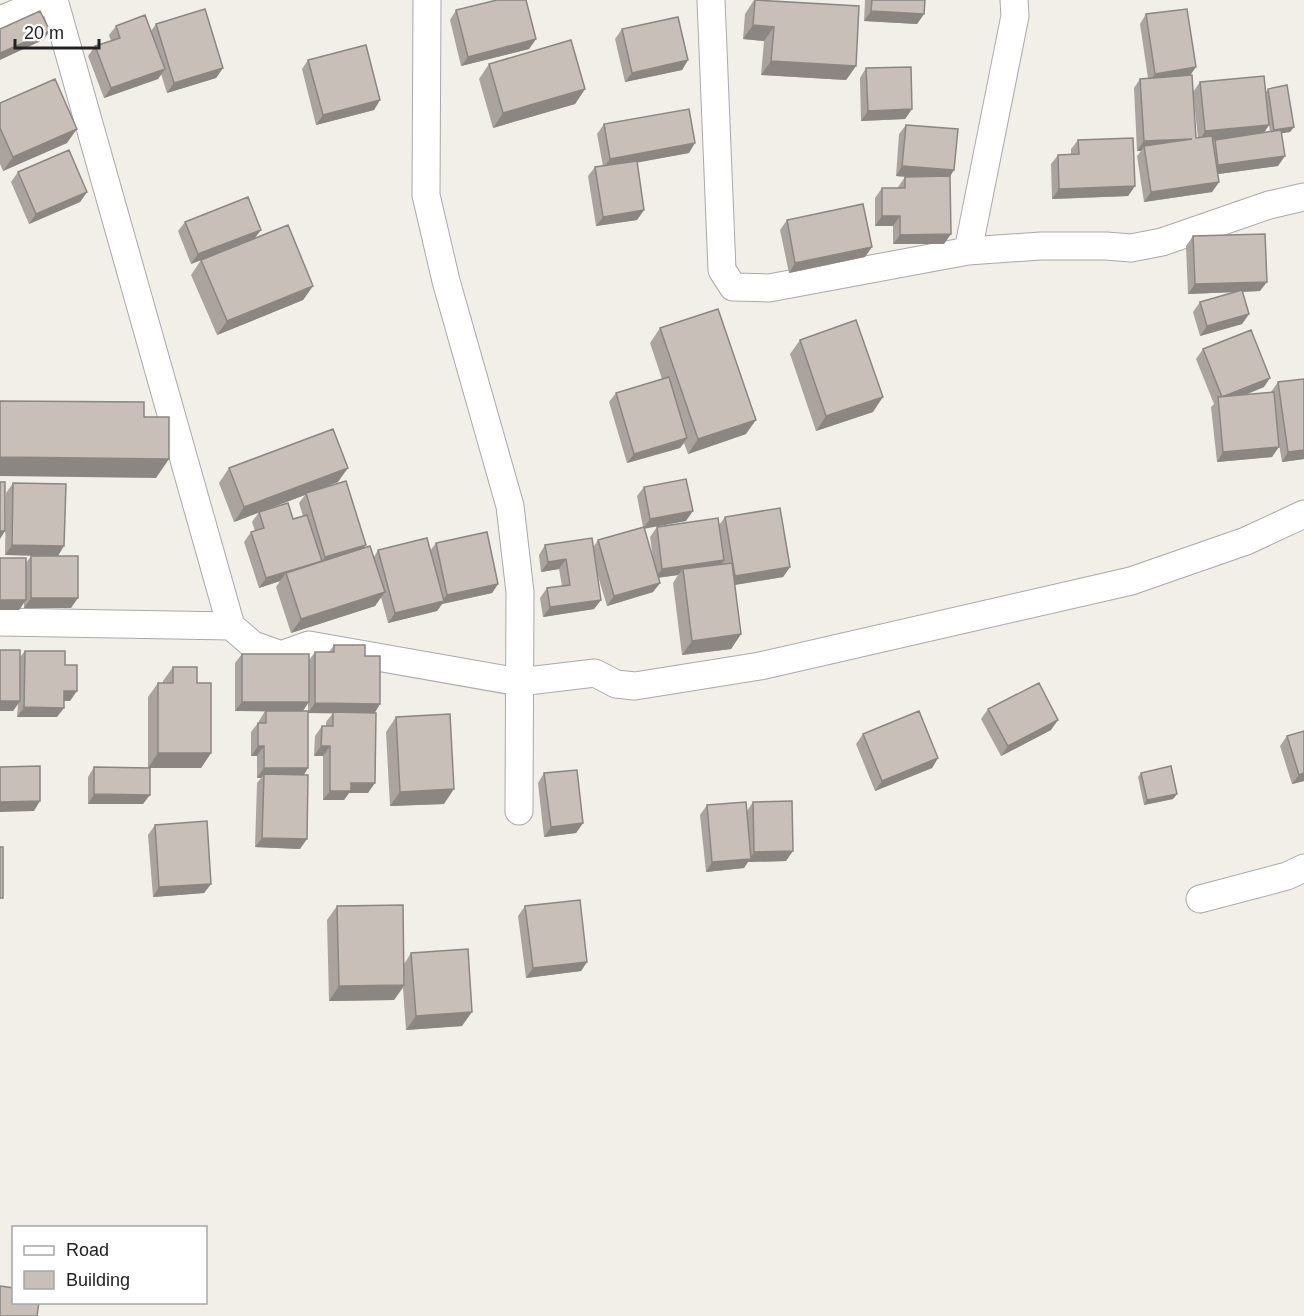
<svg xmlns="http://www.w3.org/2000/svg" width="1304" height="1316" viewBox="0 0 1304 1316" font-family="Arial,sans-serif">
<rect width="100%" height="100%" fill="#f2efe9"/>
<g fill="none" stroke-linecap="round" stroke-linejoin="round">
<defs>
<path id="minor" d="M54 0 231 626 253 645 281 655 309 645 519 682 595 673 616 684 635 686 760 666 1131 581 1246 541 1304 514
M427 0 426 195 446 281 510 506 520 592 519 811
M711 0 722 270 733 287 769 288 968 251 1041 246H1106L1131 248 1162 242 1269 205 1304 197
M0 20 48 0
M968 251 1015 16 1014 0
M0 622 231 626
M1200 899 1287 876 1304 868"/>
</defs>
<use href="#minor" stroke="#a9a9a9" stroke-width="29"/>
<use href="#minor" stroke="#fff" stroke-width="27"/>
</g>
<path fill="#aba49e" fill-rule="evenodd" d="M754 0 856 66 846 80 761 75 764 41 743 39 745 14Z
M865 0H925L924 14 917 24 864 21Z
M456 10 536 39 529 49 461 66 450 20Z
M1146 14 1191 75 1196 138H1198L1193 92 1200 82 1266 92 1268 89 1294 127 1290 132 1281 133 1278 166 1218 174 1219 182 1212 192 1144 202 1137 156 1141 151H1137L1134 88 1140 79 1148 78 1140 24ZM1268 117 1270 132 1264 133 1269 125Z
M156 24 223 68 216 78 167 93 161 74 158 79 104 98 88 56 95 46 111 41 109 35 116 26 151 31Z
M622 29 688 60 682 70 625 82 615 39Z
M308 60 380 100 374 110 316 125 302 69Z
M489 64 585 89 575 104 493 128 479 79Z
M866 68 912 109 905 119 861 121 860 78Z
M0 103 67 143 3 171 0 164Z
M604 124 689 153 637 162 644 210 637 220 596 226 588 176 595 167 603 166 597 134Z
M906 125 950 176 944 244H893V226H875V198L882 188H898V187L905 177H908L896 176 899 134Z
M1078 140 1135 186 1128 196 1052 199 1051 164 1058 155 1071 154V149Z
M18 172 87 192 80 202 29 224 11 182Z
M787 220 865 257 789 273 780 230Z
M185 222 255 239 313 286 303 300 217 335 191 275 201 260 222 252 191 264 178 231Z
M1193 236 1260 291 1243 292 1249 314 1242 324 1200 336 1193 312 1200 302 1234 292 1188 294 1186 246Z
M660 328 746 434 688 454 684 443 680 448 627 463 609 402 616 393 662 379 650 343Z
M800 340 873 412 816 431 790 354Z
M1203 349 1264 387 1245 395 1271 392 1278 382 1304 379V459L1282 462 1279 444 1272 457 1217 462 1211 407 1214 404 1196 359Z
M229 468 338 482 319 489 363 548 374 557 378 550 430 551 436 543 498 584 492 593 442 604 437 611 388 623 381 597 375 606 291 633 276 587 280 581 259 588 244 542 251 532 255 531 252 522 259 512 234 522 219 483ZM305 495 299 503 303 516 293 519 261 511Z
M13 483 58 556 71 608H24V602L19 610H0L26 563 31 556H42L5 555 6 493Z
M644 487 686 521 644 528 653 558 650 537 657 527 719 525 725 517 790 567 783 577 735 585 741 634 731 649 682 655 673 583 678 575 658 578 660 583 653 592 607 606 597 573 601 600 594 609 543 617 540 598 547 588 562 586 559 569 541 572 539 555 545 545 594 546 598 540 643 527 637 496Z
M334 645 365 656 380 704 374 713 368 793H349L344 800H323V756H314L315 736 322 726H326V722L333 713H308V703L303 711 304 775 300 849 255 847 257 783 261 778H257V756H251V732L258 723H259V721L265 711H235V663L242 654 309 660 315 652H329Z
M25 651 65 665 70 701H64L57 717H17L18 704 13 711 20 657Z
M173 667 197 683 211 753 201 768H148V697L158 683H163V681Z
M988 709 1051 730 1001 756 981 719Z
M396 717 444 804 390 806 386 732Z
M863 734 938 758 932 768 875 791 856 744Z
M1287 736 1304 781 1292 784 1280 746Z
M94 767 143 804H88V777Z
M544 773 583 823 576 833 544 837 538 783Z
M1141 773 1177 794 1173 799 1144 805 1138 777Z
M753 802 786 861 748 862 744 868 706 872 700 815 707 805 747 811Z
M155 825 211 884 204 893 153 897 148 835Z
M337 906 404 964 411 953 462 1026 406 1030 403 988 394 1000 329 1001 327 920Z
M525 906 587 962 581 971 526 978 518 916Z"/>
<path fill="#8b8681" d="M871 11 924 14 917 24 864 21Z
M753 25 774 27 764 41 743 39Z
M50 31 43 40 0 60V53Z
M536 39 529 49 461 66 468 57Z
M688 60 682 70 625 82 632 73Z
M771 61 856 66 846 80 761 75Z
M1196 67 1189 77 1148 83 1155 74Z
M223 68 216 78 167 93 174 83Z
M165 69 158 79 104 98 111 88Z
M585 89 575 104 493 128 503 113Z
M380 100 374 110 316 125 323 115Z
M912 109 905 119 861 121 868 111Z
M1269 125 1262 135 1199 141 1205 131Z
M1294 127 1290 132 1271 135 1274 130Z
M77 129 67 143 3 171 13 157Z
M1192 139 1144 146 1141 151H1137L1144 141Z
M695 143 689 153 603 169 610 159Z
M1285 156 1278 166 1211 175 1218 165Z
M902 166 954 170 948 180 896 176Z
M1219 182 1212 192 1144 202 1151 192Z
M1135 186 1128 196 1052 199 1059 189Z
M87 192 80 202 29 224 36 214Z
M644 210 637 220 596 226 603 217Z
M882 216H900L893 226H875Z
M261 230 254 239 191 264 198 254Z
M951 234 944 244H893L900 235Z
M872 247 865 257 789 273 795 263Z
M1267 282 1260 291 1188 294 1195 284Z
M313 286 303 300 217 335 227 321Z
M1249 314 1242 324 1200 336 1207 326Z
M1270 378 1264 387 1219 405 1222 397Z
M883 397 873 412 816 431 826 416Z
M756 420 746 434 688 454 698 439Z
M687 438 680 448 627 463 634 454Z
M1279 447 1272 457 1217 462 1223 452Z
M1304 450V459L1282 462 1288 452Z
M0 457 169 459 156 478 0 476Z
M348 468 338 482 306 494V493L305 495 234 522 244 507Z
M693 511 686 521 643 529 650 519Z
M0 531H5L0 539Z
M12 545 64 546 58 556 5 555Z
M366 545 359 554 319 567 325 557Z
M566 559 559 569 541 572 548 562Z
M724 560 717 570 683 569 678 575 655 578 662 569Z
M322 561 286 573 280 581 259 588 266 578Z
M790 567 783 577 728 586 735 576Z
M660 583 653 592 607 606 614 596Z
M498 584 492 593 442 604 437 611 388 623 395 613 442 601 447 595Z
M385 592 375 606 291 633 301 619Z
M31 598H78L71 608H24Z
M0 600H26L19 610H0Z
M601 600 594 609 543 617 550 607Z
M741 634 731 649 682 655 692 641Z
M64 691H77L70 701H57Z
M0 701H20L13 711H0Z
M242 702H309L302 712 235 711Z
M315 703 380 704 374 714 308 713Z
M24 707 64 708 57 717H17Z
M1058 720 1051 730 1001 756 1008 746Z
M258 746H264L257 756H251Z
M321 746H330L323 756H314Z
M158 753H211L201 768H148Z
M938 758 932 768 875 791 882 781Z
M264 768H308L302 778 264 774 261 778H257Z
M1304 773V781L1292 784 1299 775Z
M351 783H375L368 793H349L344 800H323L330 791Z
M454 789 444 804 390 806 400 792Z
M94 794 150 795 143 804H88Z
M1177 794 1173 799 1144 805 1147 800Z
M40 801 34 811 0 812V802Z
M583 823 576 833 544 837 551 827Z
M262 838 307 839 300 849 255 847Z
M793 851 786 861 748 862 744 868 706 872 712 862 749 859 754 852Z
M211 884 204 893 153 897 159 887Z
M587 962 581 971 526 978 533 968Z
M404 985 394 1000 329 1001 339 986Z
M472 1012 462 1026 406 1030 416 1016Z"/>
<path fill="#c7bfb8" stroke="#8b8681" stroke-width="1.5" d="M497 0H526L536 39 468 57 456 10Z
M755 0 859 6 856 66 771 61 774 27 753 25Z
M872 0H925L924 14 871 11Z
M205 9 223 68 174 83 156 24Z
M1187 9 1196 67 1155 74 1146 14Z
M40 11 50 31 0 53V29Z
M145 15 165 69 111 88 95 46 120 38 116 26Z
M678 17 688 60 632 73 622 29Z
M571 40 585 89 503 113 489 64Z
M366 45 380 100 323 115 308 60Z
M911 67 912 109 868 111 866 68Z
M1192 75 1196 138 1212 136 1219 182 1151 192 1144 146 1192 139 1144 141 1140 79Z
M1264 76 1269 125 1205 131 1200 82Z
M55 79 77 129 13 157 0 128V103Z
M1287 85 1294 127 1274 130 1268 89Z
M689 109 695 143 610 159 604 124Z
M906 125 958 129 954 170 902 166Z
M1281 130 1285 156 1218 165 1215 140Z
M1133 138 1135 186 1059 189 1058 155 1079 154 1078 140Z
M69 150 87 192 36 214 18 172Z
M637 161 644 210 603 217 595 167Z
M950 176 951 234 900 235V216H882V188H905V177Z
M248 197 261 230 198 254 185 222Z
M863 204 872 247 795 263 787 220Z
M288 225 313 286 227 321 201 260Z
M1265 234 1267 282 1195 284 1193 236Z
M1242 290 1249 314 1207 326 1200 302Z
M718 309 756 420 698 439 660 328Z
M856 320 883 397 826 416 800 340Z
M1251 330 1270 378 1222 397 1203 349Z
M669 377 687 438 634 454 616 393Z
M1304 379V450L1288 452 1278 382Z
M1274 392 1279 447 1223 452 1218 397Z
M0 401 144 402V417H169V459L0 457Z
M333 429 348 468 244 507 229 468Z
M686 479 693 511 650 519 644 487Z
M346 481 366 545 325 557 306 493Z
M0 482H5V531H0Z
M13 483 66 484 64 546 12 545Z
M288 503 293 519 307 515 322 561 266 578 251 532 264 528 259 512Z
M780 508 790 567 735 576 725 517Z
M718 518 724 560 662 569 657 527Z
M644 527 660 583 614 596 598 540Z
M487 532 498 584 447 595 436 543Z
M427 538 444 601 395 613 378 550Z
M592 538 601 600 550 607 547 588 570 585 566 559 548 562 545 545Z
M370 546 385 592 301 619 286 573Z
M31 556H78V598H31Z
M0 558H26V600H0Z
M732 563 741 634 692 641 683 569Z
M334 645H365V656H380V704L315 703V652H334Z
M0 650H20V701H0Z
M25 651H65V665H77V691H64V708L24 707Z
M242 654H309V702H242Z
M173 667H197V683H211V753H158V683H173Z
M1039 683 1058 720 1008 746 988 709Z
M266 711H308V768H264V746H258V723H266Z
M919 711 938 758 882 781 863 734Z
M333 712 376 713 375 783H351V791H330V746H321L322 726H333Z
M450 714 454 789 400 792 396 717Z
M1304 731V773L1299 775 1287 736Z
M40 766V801L0 802V767Z
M1171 766 1177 794 1147 800 1141 773Z
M94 767 150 768V795L94 794Z
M577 770 583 823 551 827 544 773Z
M264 774 308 775 307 839 262 838Z
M792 801 793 851 754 852 753 802Z
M746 802 751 859 712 862 707 805Z
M207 821 211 884 159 887 155 825Z
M0 847H3V898H0Z
M580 900 587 962 533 968 525 906Z
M403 905 404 985 339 986 337 906Z
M468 949 472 1012 416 1016 411 953Z
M0 1286 14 1288V1302H39L37 1316H0Z"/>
<rect x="12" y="1226" width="195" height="78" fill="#ffffff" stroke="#a7a7a7" stroke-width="1.5"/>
<rect x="24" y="1246" width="30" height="9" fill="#ffffff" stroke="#a7a7a7" stroke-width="1.5"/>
<text x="66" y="1256" font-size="18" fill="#222222">Road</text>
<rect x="24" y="1271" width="30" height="18" fill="#c7bfb8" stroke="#a7a7a7" stroke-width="1.5"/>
<text x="66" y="1286" font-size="18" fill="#222222">Building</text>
<path d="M15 39v9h84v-9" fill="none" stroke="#222222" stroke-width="3"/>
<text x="24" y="39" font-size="18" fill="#222222" stroke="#ffffff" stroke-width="4.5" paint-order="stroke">20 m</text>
</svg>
